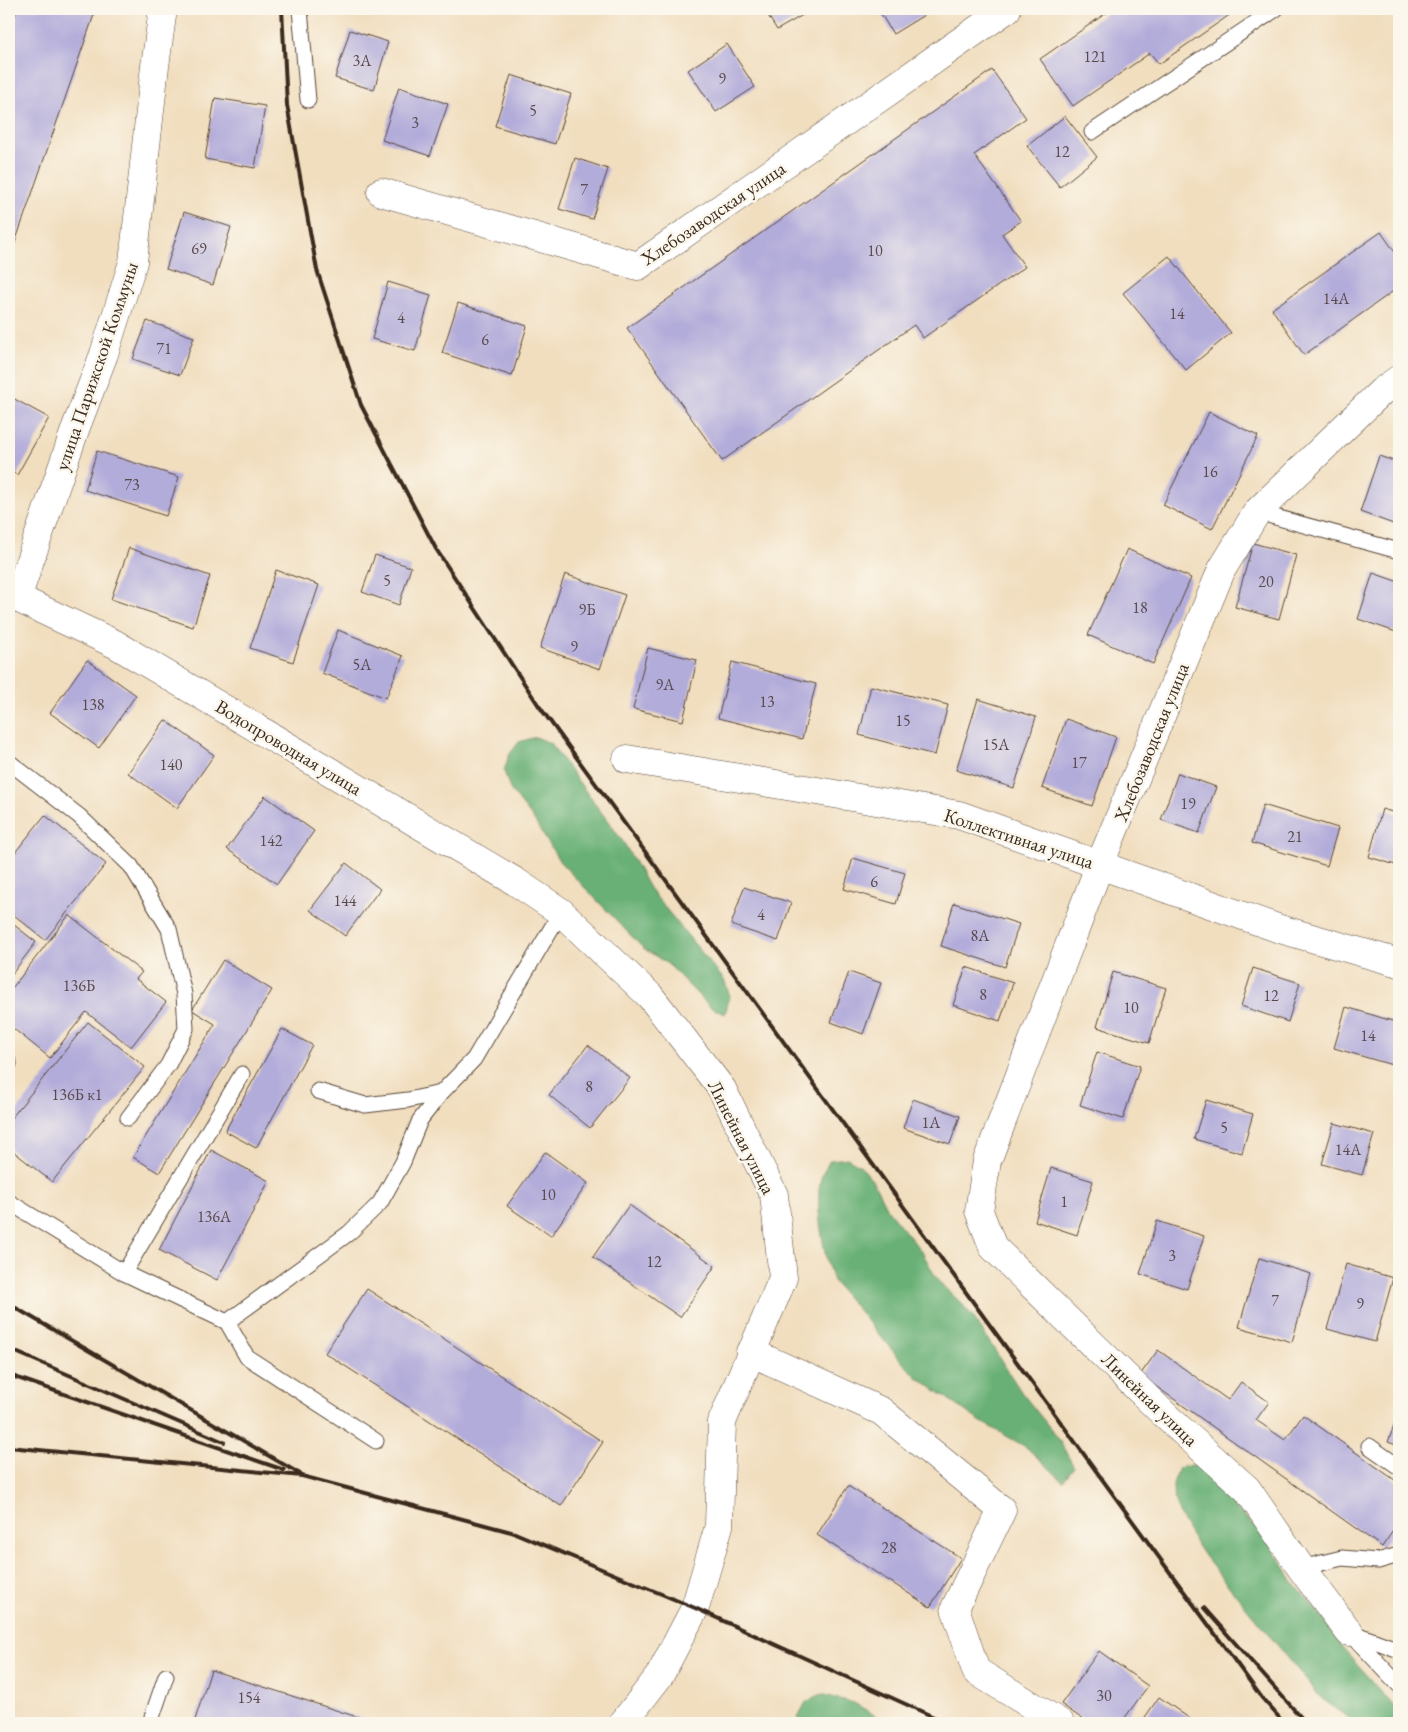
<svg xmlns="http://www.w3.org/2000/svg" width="1408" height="1732" viewBox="0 0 1408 1732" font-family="'EB Garamond',serif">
<rect width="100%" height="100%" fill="#fbf7ec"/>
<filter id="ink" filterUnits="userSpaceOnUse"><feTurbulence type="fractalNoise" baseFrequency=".02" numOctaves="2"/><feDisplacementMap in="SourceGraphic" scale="10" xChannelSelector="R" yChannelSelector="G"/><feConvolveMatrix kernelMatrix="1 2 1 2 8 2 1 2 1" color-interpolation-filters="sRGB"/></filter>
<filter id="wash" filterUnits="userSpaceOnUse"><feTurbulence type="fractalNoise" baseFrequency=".0096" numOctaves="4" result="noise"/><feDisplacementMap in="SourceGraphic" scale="20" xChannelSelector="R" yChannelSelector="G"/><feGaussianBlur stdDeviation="1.12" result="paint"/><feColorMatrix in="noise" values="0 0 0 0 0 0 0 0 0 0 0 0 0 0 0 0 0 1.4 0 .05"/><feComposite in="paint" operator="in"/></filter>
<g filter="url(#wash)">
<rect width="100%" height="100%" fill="#f1debf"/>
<path fill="#69b076" stroke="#526d4a" d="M536 737 550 743 624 843 649 888 724 980 730 996 725 1014 710 1007 669 965 643 948 560 862 532 817 510 789 504 771 509 755 519 742Z
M847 1158 861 1166 873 1181 887 1209 922 1252 938 1281 962 1304 974 1318 1022 1393 1058 1438 1074 1467 1063 1481 1026 1447 978 1420 917 1377 905 1365 833 1281C824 1256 814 1204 821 1178 823 1172 827 1166 830 1160Z
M1196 1464 1227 1500 1264 1535 1282 1563 1290 1578 1325 1621 1343 1649 1399 1712V1723H1355L1321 1698 1204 1556C1191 1536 1173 1511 1173 1487 1173 1481 1177 1473 1179 1468Z
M821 1694 854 1703 888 1723H801L798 1717 806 1702Z"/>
<g id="blocks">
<path fill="#b2acda" d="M17 9H96L9 260V33Z
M764 9H813L777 30Z
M878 9H934L893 34Z
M1112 9 1149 10 1238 9 1159 64 1150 53 1073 106 1040 59Z
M350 30 388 42 374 90 335 78Z
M727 44 755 87 716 112 688 70Z
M992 70 1026 118 974 155 1021 221 1002 234 1025 267 923 338 914 325 722 461 627 328Z
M511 75 571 94 555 144 495 126Z
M399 87 448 104 430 156 382 140Z
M215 98 265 106 255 168 205 159Z
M1065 116 1097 157 1060 187 1027 146Z
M575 158 608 169 592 219 559 209Z
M184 212 231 227 213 285 166 269Z
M1381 232 1399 258V287L1304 355 1272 309Z
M1169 256 1231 333 1186 370 1123 293Z
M388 282 431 295 415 351 372 339Z
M458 303 527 326 512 376 442 353Z
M147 321 194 337 180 375 133 359Z
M9 396 49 418 17 475 9 470Z
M1209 412 1258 436 1212 529 1163 505Z
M97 451 179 477 166 516 85 490Z
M1379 456 1399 463V526L1360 512Z
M1253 543 1296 555 1279 619 1235 607Z
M129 548 210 576 193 627 111 599Z
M1127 549 1191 578 1153 664 1088 635Z
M375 555 411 567 399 605 362 592Z
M276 570 319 585 293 662 250 648Z
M1373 573 1399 582V633L1358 619Z
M565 574 625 595 600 669 540 648Z
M338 630 403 656 386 698 322 673Z
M648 648 697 660 683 721 633 709Z
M87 660 136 695 99 748 50 713Z
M732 662 816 684 802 739 718 718Z
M871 686 948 705 935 755 859 735Z
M978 699 1036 717 1014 788 956 770Z
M1066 719 1116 737 1092 806 1042 788Z
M165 720 214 755 177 808 128 773Z
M1178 773 1216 787 1199 833 1161 820Z
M265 796 314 831 277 884 227 849Z
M1263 805 1338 828 1327 866 1252 843Z
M1382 809 1399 814V866L1369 857Z
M45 815 106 864 45 940 9 911V860Z
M853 858 905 873 896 904 844 889Z
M346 863 380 889 345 936 310 910Z
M744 887 791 903 778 941 731 925Z
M954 903 1019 924 1005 967 941 946Z
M69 915 142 972 136 979 166 1002 131 1047 86 1012 50 1058 9 1025V992Z
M9 921 36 942 9 978Z
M223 960 272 990 159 1173 133 1157 215 1024 192 1010Z
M966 967 1013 983 1000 1021 953 1005Z
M1253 968 1300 983 1288 1022 1241 1006Z
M849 972 881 983 863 1034 831 1022Z
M1113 972 1166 988 1149 1043 1097 1027Z
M1346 1007 1399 1023V1067L1334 1048Z
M88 1022 145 1067 52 1182 9 1148V1121Z
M282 1029 312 1045 256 1148 225 1131Z
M588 1045 630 1078 590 1128 549 1095Z
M1097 1052 1140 1066 1123 1119 1080 1105Z
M913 1099 960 1116 950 1144 903 1128Z
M1206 1100 1253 1114 1242 1153 1194 1139Z
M1334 1123 1374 1134 1362 1175 1322 1164Z
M211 1150 269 1181 217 1280 159 1250Z
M545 1152 588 1183 551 1236 507 1206Z
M1051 1168 1093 1181 1077 1235 1035 1221Z
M629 1205 715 1266 680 1317 593 1257Z
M1157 1221 1204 1236 1187 1289 1140 1274Z
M1259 1258 1311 1274 1292 1342 1239 1327Z
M1346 1264 1393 1278 1375 1342 1327 1329Z
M367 1289 603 1442 561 1506 325 1353Z
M1158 1350 1228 1400 1241 1382 1269 1402 1256 1420 1285 1440 1303 1415 1399 1483V1522L1382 1547 1140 1375Z
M1399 1413V1446L1388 1442Z
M848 1486 961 1558 930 1607 817 1535Z
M1099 1651 1148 1686 1121 1723H1088L1061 1704Z
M211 1670 376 1723H194Z
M1159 1697 1196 1723H1141Z"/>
</g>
</g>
<g filter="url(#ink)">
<use href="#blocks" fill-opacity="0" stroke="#564536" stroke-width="1"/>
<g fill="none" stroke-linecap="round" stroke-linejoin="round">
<defs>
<path id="service" d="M300 9 308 100
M1092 132 1276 9
M1257 512 1399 551
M9 762 79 816 131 866 169 929 184 994 186 1029 168 1065 128 1118
M9 1064V1063
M318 1091 365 1105 408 1100 441 1093
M9 1202 124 1273 227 1322 349 1233 380 1203 403 1162 420 1120 441 1093 474 1059 561 912
M124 1273 242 1074
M227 1322 247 1357 376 1441
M1369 1446 1399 1467
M1301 1568 1342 1558 1378 1561 1399 1555
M1349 1632 1399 1685
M1353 1633 1399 1650
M150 1723 166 1676"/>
<path id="minor" d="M381 192 638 266 1007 9
M9 598H17L115 644 516 882 561 912 650 996 722 1089 774 1195 783 1278 722 1422 719 1526 695 1608 660 1675 623 1723
M17 598 76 427 104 354 133 262 155 66 163 9
M627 759 959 815 1280 929 1399 963
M750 1352 881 1411 1002 1510 955 1608 976 1671 1060 1723
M1349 1632 1301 1568 1247 1489 1170 1420 993 1247 979 1211 987 1161 1100 864 1222 569 1257 512 1382 391 1399 379"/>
</defs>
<use href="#service" stroke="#564536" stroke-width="17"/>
<use href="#minor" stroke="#564536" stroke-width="29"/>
<use href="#service" stroke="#fff" stroke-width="15"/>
<use href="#minor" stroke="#fff" stroke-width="28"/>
<path stroke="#3b2a1e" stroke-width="4" d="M282 9 287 105 317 270 361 405 436 549 539 706 1158 1556 1262 1698 1284 1723
M9 1304 300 1474
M9 1349 224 1442
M9 1375 284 1470
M9 1447 302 1476 515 1533 695 1608 947 1723
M1204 1608 1306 1723"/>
</g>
</g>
<g text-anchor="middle" stroke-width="5" stroke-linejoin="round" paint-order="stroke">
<g font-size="16" fill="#594a4d">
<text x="1095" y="62">121</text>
<text x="362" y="66">3А</text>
<text x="722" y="84">9</text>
<text x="533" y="116">5</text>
<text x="415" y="128">3</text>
<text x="1062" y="157">12</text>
<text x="584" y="195">7</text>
<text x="199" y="254">69</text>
<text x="875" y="256">10</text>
<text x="1336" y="304">14А</text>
<text x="1177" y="319">14</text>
<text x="401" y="323">4</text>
<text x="485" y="345">6</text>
<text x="164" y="354">71</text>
<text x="1210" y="477">16</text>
<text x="132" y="490">73</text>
<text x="387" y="586">5</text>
<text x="1266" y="587">20</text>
<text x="1140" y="613">18</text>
<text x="587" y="615">9Б</text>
<text x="574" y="652">9</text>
<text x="362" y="670">5А</text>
<text x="665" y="690">9А</text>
<text x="767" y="707">13</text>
<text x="93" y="710">138</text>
<text x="903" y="726">15</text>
<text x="996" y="750">15А</text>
<text x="1079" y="768">17</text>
<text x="171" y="770">140</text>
<text x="1188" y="809">19</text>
<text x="1295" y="842">21</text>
<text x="271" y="846">142</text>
<text x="874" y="887">6</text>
<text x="345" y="906">144</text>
<text x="761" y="920">4</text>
<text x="980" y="941">8А</text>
<text x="79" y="991">136Б</text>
<text x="983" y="1000">8</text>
<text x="1271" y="1001">12</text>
<text x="1131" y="1013">10</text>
<text x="1368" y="1041">14</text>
<text x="589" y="1092">8</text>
<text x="77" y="1100">136Б к1</text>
<text x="931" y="1128">1А</text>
<text x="1224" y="1133">5</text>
<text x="1348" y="1155">14А</text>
<text x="548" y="1200">10</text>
<text x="1064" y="1207">1</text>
<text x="214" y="1222">136А</text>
<text x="1172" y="1261">3</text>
<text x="654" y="1267">12</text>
<text x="1275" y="1306">7</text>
<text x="1360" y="1309">9</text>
<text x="889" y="1553">28</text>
<text x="1104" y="1701">30</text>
<text x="249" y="1703">154</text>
</g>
<g font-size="19" fill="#3b2a1e" stroke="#fbf7ec">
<text transform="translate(713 213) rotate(-34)" y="7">Хлебозаводская улица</text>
<text transform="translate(96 366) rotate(-71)" y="7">улица Парижской Коммуны</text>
<text transform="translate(1151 742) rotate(-68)" y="7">Хлебозаводская улица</text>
<text transform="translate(289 747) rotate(31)" y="7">Водопроводная улица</text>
<text transform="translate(1019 838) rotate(18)" y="7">Коллективная улица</text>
<text transform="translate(742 1137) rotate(63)" y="7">Линейная улица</text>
<text transform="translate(1150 1399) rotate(44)" y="7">Линейная улица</text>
</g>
</g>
<rect width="1408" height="1732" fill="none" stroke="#fbf7ec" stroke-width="30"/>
</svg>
